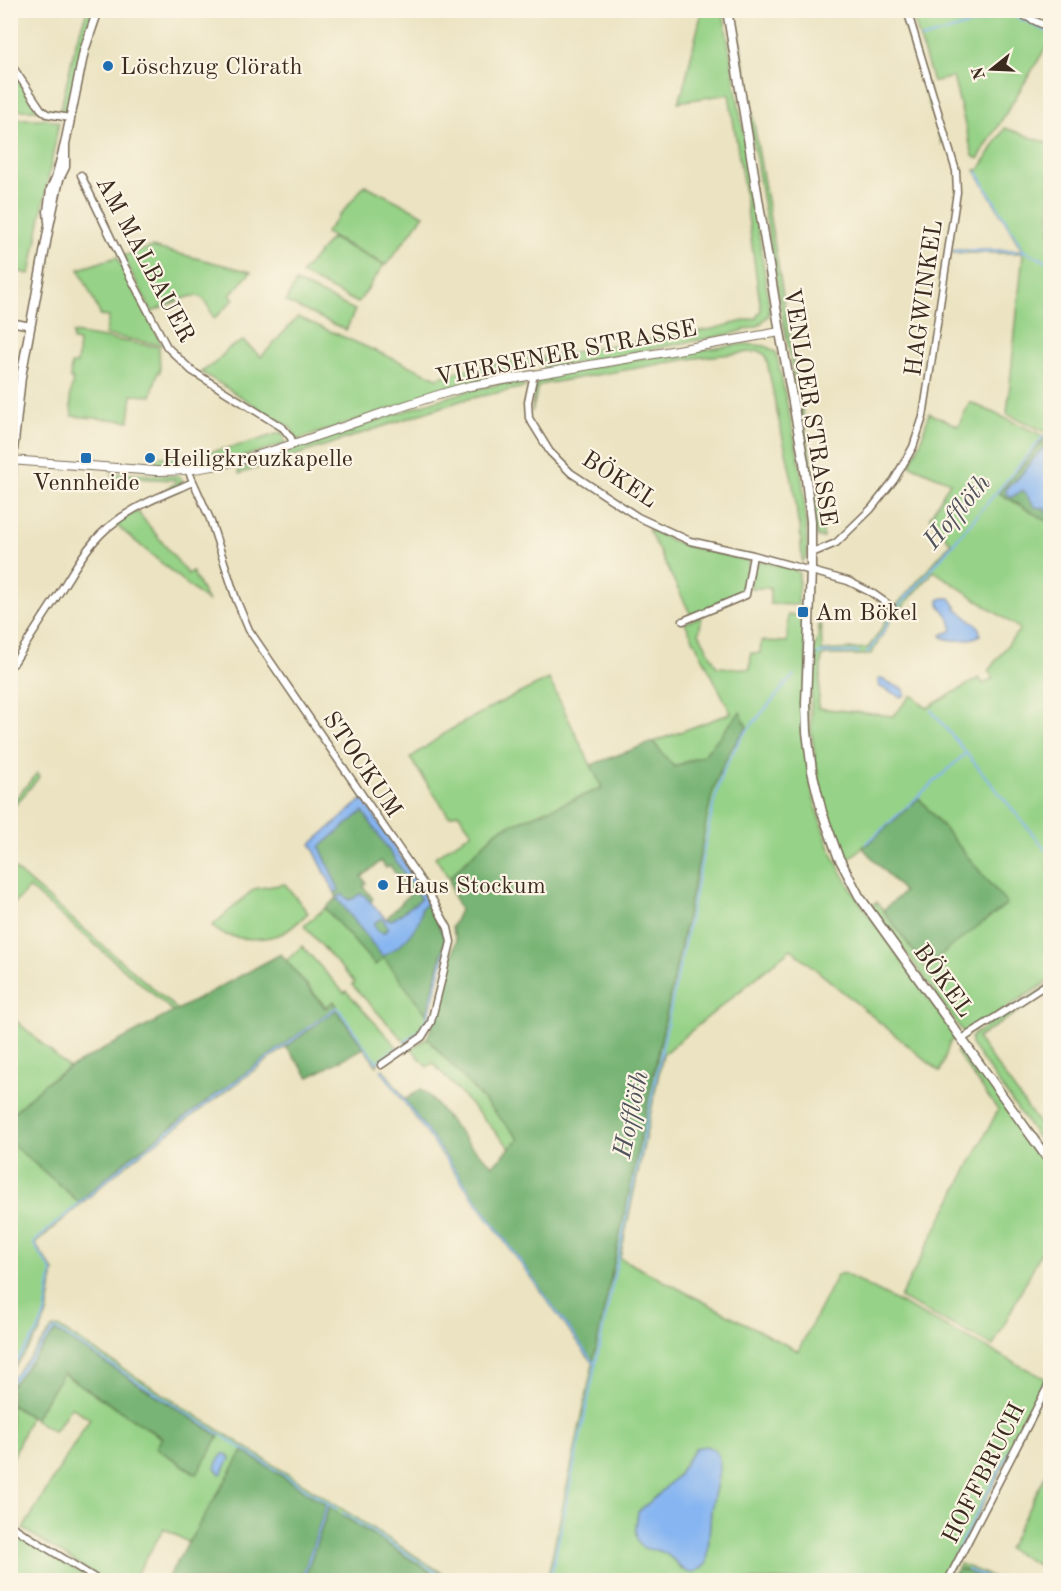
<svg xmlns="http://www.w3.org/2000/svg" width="1061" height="1591" viewBox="0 0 1061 1591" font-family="'Old Standard TT',serif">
<rect width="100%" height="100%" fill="#fcf5e5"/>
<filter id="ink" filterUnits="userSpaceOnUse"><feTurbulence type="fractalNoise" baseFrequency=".0167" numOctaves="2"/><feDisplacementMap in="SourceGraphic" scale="12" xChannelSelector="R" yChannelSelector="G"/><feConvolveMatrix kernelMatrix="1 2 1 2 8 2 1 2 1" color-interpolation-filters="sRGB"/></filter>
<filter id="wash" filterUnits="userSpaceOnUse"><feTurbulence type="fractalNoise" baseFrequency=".008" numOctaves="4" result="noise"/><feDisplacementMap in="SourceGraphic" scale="24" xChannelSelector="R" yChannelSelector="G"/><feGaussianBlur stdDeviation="1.35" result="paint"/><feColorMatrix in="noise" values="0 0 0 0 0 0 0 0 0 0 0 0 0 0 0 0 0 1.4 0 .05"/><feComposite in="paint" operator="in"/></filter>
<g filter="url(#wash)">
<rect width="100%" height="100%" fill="#ebe3c1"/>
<path fill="#96d287" stroke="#687e52" stroke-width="1.5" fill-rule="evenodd" d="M87 11H93L86 31 70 105 67 110 60 112 76 42Z
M702 11H723L750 172 769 305V315L758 326 731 334 545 369 542 364 543 357 712 329 756 318 761 310 744 188 729 94 678 102 683 90Z
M731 11H735L824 538 818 537 815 530 814 506 797 394 783 321Z
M900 11H904L942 136V145Z
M911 11H1006L1050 31V41L978 159 973 156 953 77 933 82Z
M11 68 38 110H11Z
M11 119H44L59 122 30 274 11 270Z
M1005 128 1050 144V434L1007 414 1023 253H953V250H1022L975 170H979Z
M365 185 424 215 386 265 325 233Z
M331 238 384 265 358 303 301 274Z
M152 247 251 272 230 295 234 299 214 319C211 313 208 303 202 298 193 290 163 308 152 312L123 256Z
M117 257 162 345 105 335 109 317 101 316 79 269Z
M296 282 355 310 346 330 286 302Z
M298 317 437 378C467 367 500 363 532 358V364L529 369 519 372 464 384 297 440 291 428 201 372 215 363 229 348 243 341 261 357Z
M73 333 159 347 160 372H158L151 396 132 395 129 421 72 416 70 396 73 379H70L71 364H77L79 342 73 341Z
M745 344 765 346 776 352 799 460 804 492 807 548V556L802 562 800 524 798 523C795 485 785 449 777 412 773 393 770 375 766 356L760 351 695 358 544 384 538 387 532 412 534 386 543 376 631 360Z
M518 380 525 387 463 400 239 474 238 470 298 448 428 403 468 391Z
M970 402 1046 437 999 493 1050 523V980L967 1033 962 1031 872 905 877 902 925 967 1006 904 865 845 849 859 843 861 824 805 817 771 811 729 812 655 818 638 819 623 821 624 822 651 868 648 879 633 891 610 894 614 872 653 868 655H826L822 657 818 708 893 716 912 695 927 708 979 678 983 684 993 678 988 671 1020 629 934 571 900 610 898 611 895 607 951 543 930 517 950 482 910 465 921 441 929 413 958 426Z
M282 432 285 444C263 450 241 458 218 462 192 467 165 466 139 466L138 461 153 463 156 457C201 456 241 447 282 432Z
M20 467 11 528V531V503L16 472 17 468Z
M112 473 178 476 182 479C182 486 174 488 168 491L167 488 176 483 175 480 113 477Z
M137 511 188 574 192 571 208 602 115 524Z
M648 529 675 542 690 547 749 561 744 593 691 615Z
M761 561 795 570 799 574 798 605 770 604V588H750L753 567Z
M798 610 805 629 810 781 817 811 828 844 837 864 856 897 956 1037 950 1042 940 1072 791 949 663 1054 620 1258 798 1351 837 1275 843 1273 1048 1380 944 1580H547L593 1364 381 1070 383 1069 593 1361 701 850C705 824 709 796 719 771 725 756 737 740 747 727L740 713 704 755 673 767 653 742 731 713 685 623 702 616 699 633 717 667 750 669 751 653H760L761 641 787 642 788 615H797ZM695 1448 719 1472 711 1510 707 1563 682 1570C668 1551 662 1551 640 1545 635 1535 636 1524 638 1512L657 1496 678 1475Z
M549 679 602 788 498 830 449 878 435 857 472 832 458 813 449 816 410 758 450 730 497 704Z
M37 773 40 776 11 810V804Z
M11 866 178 1010 174 1012 29 888 11 907Z
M285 884 308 913C301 919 292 929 283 933 266 941 240 940 223 934 219 932 215 929 212 926L254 889Z
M429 902C437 916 448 930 447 947L428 1019 421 1031 406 1043 352 985 355 983 304 926 325 908 375 965 384 957 431 1004 445 939 443 931 427 904Z
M302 946 344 993 346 991 398 1048 378 1062 377 1066 336 1010 127 1164 35 1244 54 1271 47 1314 39 1334 11 1372V1143L79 1202 125 1161 337 1006 334 1001 326 1007 286 961Z
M1050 984V991L977 1038 1050 1139V1155L971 1044V1038L974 1034Z
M11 1016 69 1068 45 1083 11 1115Z
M427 1038 520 1139 510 1148 433 1063 427 1067 412 1049Z
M962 1047 1050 1169V1235L993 1346 900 1298 998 1110 956 1052Z
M58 1327 453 1580H443L329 1507 304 1580H301L326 1505 243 1452 189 1543 164 1528 133 1580H103L23 1529 90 1418 71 1407 54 1432 34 1419 62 1373 162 1438 156 1448 196 1474 219 1436 56 1331 11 1386V1380L53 1328Z
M11 1405 30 1417 11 1462Z
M1050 1466V1580H1040L1046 1569 1008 1549Z
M11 1528 92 1580H11Z
M960 1564 1000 1580H989L958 1568Z"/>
<path fill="#78b474" stroke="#5a6f49" stroke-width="1.5" d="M1046 437 1050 439V444C1032 454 1025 477 1007 487L1023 489 1035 506 1044 508 1050 517V523L999 493Z
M740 712 747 727C715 766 709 802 701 850L593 1362 405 1100 421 1089 430 1097 470 1145 493 1165 519 1139 427 1038 440 1006 454 948 456 940 452 927 460 910 453 895 449 878 498 830 602 788 591 765 653 742 674 767 704 755Z
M919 798 1007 904 925 967 883 910 904 892 862 847 866 844 867 845Z
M363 811 421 899 394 919 390 921 386 919 411 893 390 866 386 868 381 861 362 877 366 883 363 886 373 899 370 902 364 895 360 894 353 899 338 898 382 956 421 908 427 904 445 939 427 1015 384 958 375 965 325 908 337 898 335 893 339 890 320 847Z
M374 926a7 7 0 1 1 14 0a7 7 0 1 1-14 0Z
M281 954 325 1008 334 1001 337 1006 125 1161 79 1202 11 1143V1115L45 1083 69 1068Z
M336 1010 364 1048 309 1077 286 1047Z
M56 1331 219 1436 197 1474 156 1448 162 1438 63 1373 34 1419 11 1405V1386Z
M243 1451 326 1505 301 1580H166Z
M329 1507 335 1511 443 1580H304Z
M958 1568 989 1580H951Z"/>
<path fill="#86b5f1" stroke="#607088" stroke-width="1.5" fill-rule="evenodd" d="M1050 444V517L1044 508 1035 507 1023 490 1012 497 1006 494 1007 487C1025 477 1032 454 1050 444Z
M943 598H950L958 610 979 627 980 635C970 641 952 642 942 637L941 635 951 631C955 622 944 612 939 604V600Z
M882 678 886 682 904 689 905 695 901 697 880 687 878 682 879 679Z
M363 799 422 889 429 902 421 908C421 912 421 918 418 922 411 936 397 950 382 956L337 898 342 894 349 900 353 899 360 894 364 895 386 919 390 920 394 919 421 899 363 811 320 847 339 890 335 893 311 844ZM382 919 388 927 385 932 383 933 377 931 374 924 378 920Z
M706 1446 715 1450 719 1457V1472L711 1510 707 1563C682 1587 683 1560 662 1552 654 1548 647 1552 640 1545 633 1537 637 1521 638 1512L657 1496 678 1475 695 1448Z
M223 1454H227L230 1459 222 1473 220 1474 215 1468 217 1462Z"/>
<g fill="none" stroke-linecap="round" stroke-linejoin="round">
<path stroke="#86b5f1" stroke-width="2" d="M921 39 1009 13 1050 33
M977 172 1024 251 1050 263
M954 251H1023
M1048 430 1050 426
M897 608 925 577 1043 437
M866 652H868L883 632 892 613
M816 656 821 653 859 652
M931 710 1050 855
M866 844 966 753
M405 1042 420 1030 427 1019 446 946C447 931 436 918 429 904
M382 1070 595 1365
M10 1369 37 1333 45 1314 52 1271 33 1243 126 1163 337 1007 376 1062 397 1048
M1049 1375 1050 1371
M10 1383 55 1329 337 1509
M343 1513 448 1580
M967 1570 994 1580
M302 1580 328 1503
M550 1580 713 807 722 773 740 739 793 676
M942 1580 1047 1379"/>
</g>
</g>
<g filter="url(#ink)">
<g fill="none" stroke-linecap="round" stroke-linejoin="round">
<defs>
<path id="minor" d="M1012 10 1050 28
M10 63 41 109 47 114 70 118
M81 175 124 265 167 347 192 371 283 428 291 438 293 445
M10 322 31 326
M534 374 528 402 529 418 550 452 571 473 638 517 690 541 753 555 848 581 872 593 892 607
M188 470 210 519 236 599 249 630 426 888 448 928 451 942 431 1022 422 1037 381 1065
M812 553 836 543 871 509 894 480 913 447 923 417 957 192 956 171 907 10
M683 621 746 595 753 555
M13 664C29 639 45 615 61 590 76 566 91 539 115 522 138 504 166 494 193 482
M962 1039 1050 982
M10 1525 98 1580
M948 1580 1050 1382"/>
<path id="tertiary" d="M10 460 156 471C209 472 259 456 308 439 362 421 415 400 470 386L780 332"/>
<path id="secondary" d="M727 10 780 332 804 462 811 521V570L806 703 807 732 812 771 822 812 838 856 859 896 1050 1162
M49 222 48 211 51 189 56 178 65 144 84 51 98 10
M10 479 21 377 49 226 59 179 65 167V144"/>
</defs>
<use href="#minor" stroke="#796b57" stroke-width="9"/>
<use href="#tertiary" stroke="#796b57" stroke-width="10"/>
<use href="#secondary" stroke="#796b57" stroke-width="11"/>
<use href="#minor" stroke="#fff" stroke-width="6"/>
<use href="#tertiary" stroke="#fff" stroke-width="8"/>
<use href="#secondary" stroke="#fff" stroke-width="8"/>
</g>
</g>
<g fill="#1f6fb2" stroke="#fcf5e5" stroke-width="2">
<circle cx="108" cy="66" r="6"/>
<rect x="80" y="452" width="12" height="12" rx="3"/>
<circle cx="150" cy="458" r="6"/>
<rect x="797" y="606" width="12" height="12" rx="3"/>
<circle cx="383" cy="885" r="6"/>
</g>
<g text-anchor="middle" stroke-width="4.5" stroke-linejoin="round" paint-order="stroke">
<g font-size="24" fill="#3b2a1e" stroke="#fcf5e5" text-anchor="start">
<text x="120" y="74">Löschzug Clörath</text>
<text x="162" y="466">Heiligkreuzkapelle</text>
<text x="86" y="490" text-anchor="middle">Vennheide</text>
<text x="815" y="620">Am Bökel</text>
<text x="395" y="893">Haus Stockum</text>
</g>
<g font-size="24" fill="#3b2a1e" stroke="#fcf5e5">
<text transform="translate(146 259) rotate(62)" y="8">AM MALBAUER</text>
<text transform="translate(923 298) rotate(-82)" y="8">HAGWINKEL</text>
<text transform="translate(566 352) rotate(-11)" y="8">VIERSENER STRASSE</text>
<text transform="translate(811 407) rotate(81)" y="8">VENLOER STRASSE</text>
<text transform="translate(620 479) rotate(33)" y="8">BÖKEL</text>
<text transform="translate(363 764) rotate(56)" y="8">STOCKUM</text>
<text transform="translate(944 980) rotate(54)" y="8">BÖKEL</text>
<text transform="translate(983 1473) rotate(-63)" y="8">HOFFBRUCH</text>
</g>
<g font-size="26" font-style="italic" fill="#52545d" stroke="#fcf5e5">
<text transform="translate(956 511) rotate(-50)" y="9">Hofflöth</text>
<text transform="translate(630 1114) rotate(-78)" y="9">Hofflöth</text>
</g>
</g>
<rect width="1061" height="1591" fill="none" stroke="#fcf5e5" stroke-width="36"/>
<g transform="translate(992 69) rotate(252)" stroke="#fcf5e5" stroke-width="4.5" paint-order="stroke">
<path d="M0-4.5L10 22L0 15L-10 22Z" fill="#3b2a1e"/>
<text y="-9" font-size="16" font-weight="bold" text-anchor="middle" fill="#3b2a1e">N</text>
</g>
</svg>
